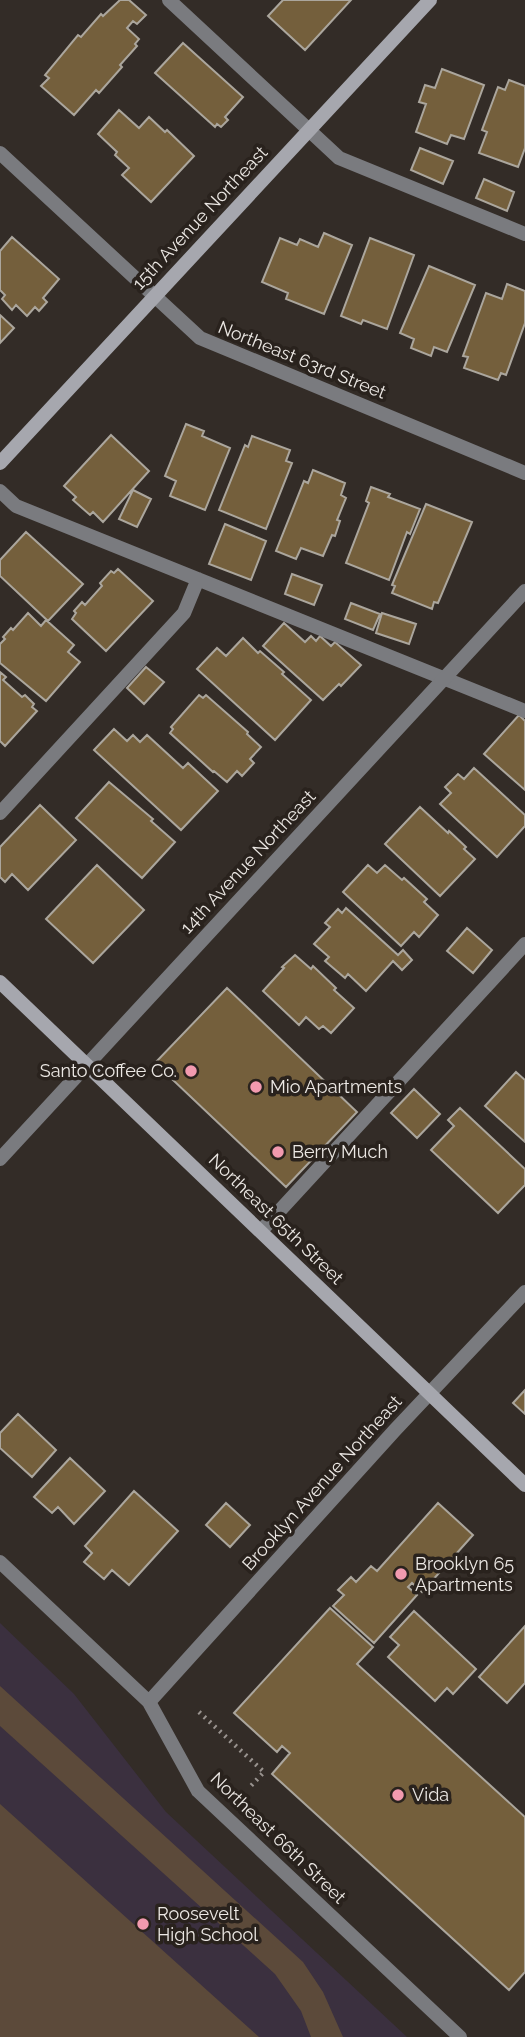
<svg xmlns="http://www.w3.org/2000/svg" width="525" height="2037" viewBox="0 0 525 2037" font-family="Raleway,sans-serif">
<rect width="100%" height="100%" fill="#332c27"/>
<path fill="#3b303f" d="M0 1623 74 1694 166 1812 407 2037H0Z"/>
<path fill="#5c4a3a" d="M0 1686 303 1962 323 1992 343 2037H311L301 2011 275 1974 0 1726Z
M0 1804 259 2037H0Z"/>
<path fill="#745f3c" stroke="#aba69d" stroke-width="2" d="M120 0H129L146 15 137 24 133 21 127 28 139 39 135 44 137 46 120 65 122 67 99 93 96 90 74 115 41 86 49 78 45 75 78 35 81 37 101 14 103 16Z
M283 0H351L305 50 268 16Z
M183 43 243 97 225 117 228 120 221 127 217 124 215 127 155 73Z
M442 69 484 85 464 139 451 135 447 144 416 132 426 104 419 102 425 85 435 88Z
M509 80 525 86V148L518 167 479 153 487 132 482 130 498 87 505 90Z
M119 110 139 128 149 117 165 132 167 130 194 156 151 202 122 175 129 168 115 155 117 152 98 134Z
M420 148 453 161 443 184 411 170Z
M484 179 514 192 507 211 476 198Z
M324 233 352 245 324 314 286 299 288 293 262 282 280 238 297 245 300 239 318 247Z
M12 237 59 279 43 298 47 302 39 311 35 307 27 316 16 305 12 310 2 299 5 295 0 290V251Z
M370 238 414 255 387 329 363 320 361 324 341 316Z
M429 266 475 285 447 352 434 347 431 356 411 348 414 339 400 333Z
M507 284 525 291V323L506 375 501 373 498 380 464 368 468 357 463 356 486 293 502 299Z
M0 315 14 328 0 343Z
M186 424 204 431 202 436 230 448 205 510 170 496 176 481 165 476Z
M111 435 149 471 103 522 93 512 90 515 73 500 76 497 64 486Z
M252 436 290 450 286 461 292 463 266 529 219 510 245 445 248 447Z
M313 470 345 483 341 495 346 498 337 520 340 521 335 536 332 535 323 556 301 548 296 559 276 551 304 481 308 483Z
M371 487 390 494 388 497 420 509 410 534 407 532 389 580 346 563 369 503 366 501Z
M133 490 151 499 137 527 119 519Z
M426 504 472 522 438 603 434 602 432 609 392 593 395 586 392 585Z
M225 524 266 541 251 580 209 564Z
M26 532 83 584 48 621 0 576V560Z
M118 569 153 601 106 651 72 619 76 613 74 611 82 602 85 605 102 586 100 583 111 571 114 573Z
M292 574 322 585 314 605 285 594Z
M351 603 380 614 373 630 345 619Z
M28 613 41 626 46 620 74 645 68 652 80 662 46 701 0 663V644L5 639 3 637 11 628 13 630Z
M382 613 416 624 409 644 376 633Z
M284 623 305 642 311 636 316 641 320 636 331 646 335 642 361 665 341 686 339 684 323 700 263 646Z
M243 638 258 653 260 651 284 672 282 674 311 700 275 740 197 669 217 648 226 656Z
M146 667 164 682 144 704 127 688Z
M0 672 6 677 3 680 22 697 25 695 34 704 32 707 37 711 5 746 0 741Z
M199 695 203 698 206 695 248 732 247 734 261 747 250 759 254 763 242 776 237 771 227 782 214 771 213 772 170 733 173 729 171 727Z
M519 715 525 721V790L484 754Z
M114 729 127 741 133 735 140 742 147 735 183 768 188 763 218 791 181 830 94 750Z
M474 768 525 815V826L497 857 440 804 451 793 445 787 458 774 464 779Z
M109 782 153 819 151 821 175 842 142 878 76 818Z
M40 805 76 840 28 890 12 874 5 882 0 877V847Z
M420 807 448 833 449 831 466 847 464 849 475 859 440 896 385 844Z
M97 865 144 910 93 963 46 919Z
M368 865 377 873 385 865 402 880 404 878 427 899 424 902 438 915 419 937 414 932 401 946 343 892Z
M346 908 398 955 403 950 412 960 402 970 393 961 366 991 348 974 345 978 325 961 329 957 314 944 330 927 325 923 338 909 342 913Z
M467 928 492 950 473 973 447 951Z
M295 955 311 969 313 966 336 988 334 990 354 1008 331 1033 323 1026 319 1029 306 1017 299 1025 263 991 284 968 282 967Z
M227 988 357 1112 286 1187 155 1063Z
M516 1072 525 1080V1142L485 1106Z
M414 1089 440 1114 417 1138 391 1113Z
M460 1108 525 1169V1185L498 1213 431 1150 454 1126 448 1120Z
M525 1390V1414L513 1403Z
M18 1414 56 1450 32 1477 0 1448V1433Z
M70 1458 105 1491 74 1524 58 1507 52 1513 34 1497Z
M134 1491 178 1531 129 1585 112 1570 104 1579 84 1562 92 1553 85 1546Z
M226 1503 250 1525 230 1547 206 1525Z
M438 1503 473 1535 422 1592 412 1583 408 1587 417 1595 374 1643 333 1606 344 1595 338 1590 351 1577 356 1582 371 1566 377 1571Z
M330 1608 373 1647 357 1664 525 1817V1972L509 1990 272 1774 290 1753 282 1746 277 1752 234 1713Z
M414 1611 476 1669 453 1694 447 1688 435 1701 388 1657 399 1645 390 1637Z
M525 1626V1683L507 1703 479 1677Z"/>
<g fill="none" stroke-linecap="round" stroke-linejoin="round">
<path stroke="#99938f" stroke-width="4.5" stroke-dasharray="2 5" stroke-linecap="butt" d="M199 1712 264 1772 248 1789"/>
<path stroke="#7a7b7f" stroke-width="14" d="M169 0 339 158 525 234
M0 491 16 506 525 711
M0 813 184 613 198 579
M261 1231 525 944"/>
<path stroke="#7a7b7f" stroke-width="14" d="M0 153 200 338 525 473
M0 1159 525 591
M0 1562 149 1702 198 1791 460 2037
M149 1702 395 1430 525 1292"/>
<path stroke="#a6a7ae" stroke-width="14" d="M0 463 430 0
M0 982 525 1485"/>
</g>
<g fill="#f29aaf" stroke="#29221d" stroke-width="2.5">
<circle cx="191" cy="1071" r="7"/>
<circle cx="256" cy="1087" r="7"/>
<circle cx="278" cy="1152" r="7"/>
<circle cx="401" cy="1574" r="7"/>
<circle cx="398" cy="1795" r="7"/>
<circle cx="143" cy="1924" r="7"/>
</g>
<g text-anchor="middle" stroke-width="7" stroke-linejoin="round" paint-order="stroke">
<g font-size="18" fill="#ece8e4" stroke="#29221d">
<text transform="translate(200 218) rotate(-47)" y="6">15th Avenue Northeast</text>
<text transform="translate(302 360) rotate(22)" y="6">Northeast 63rd Street</text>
<text transform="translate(248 862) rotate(-47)" y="6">14th Avenue Northeast</text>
<text transform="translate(276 1219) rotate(44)" y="6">Northeast 65th Street</text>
<text transform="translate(322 1483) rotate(-48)" y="6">Brooklyn Avenue Northeast</text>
<text transform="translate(278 1838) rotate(44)" y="6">Northeast 66th Street</text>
</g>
<g font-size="18" fill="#ece8e4" stroke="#29221d" text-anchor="start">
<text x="177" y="1077" text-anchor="end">Santo Coffee Co.</text>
<text x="270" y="1093">Mio Apartments</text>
<text x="292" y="1158">Berry Much</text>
<text x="415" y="1570">Brooklyn 65<tspan x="415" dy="21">Apartments</tspan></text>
<text x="412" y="1801">Vida</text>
<text x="157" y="1920">Roosevelt<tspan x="157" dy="21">High School</tspan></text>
</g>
</g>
</svg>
